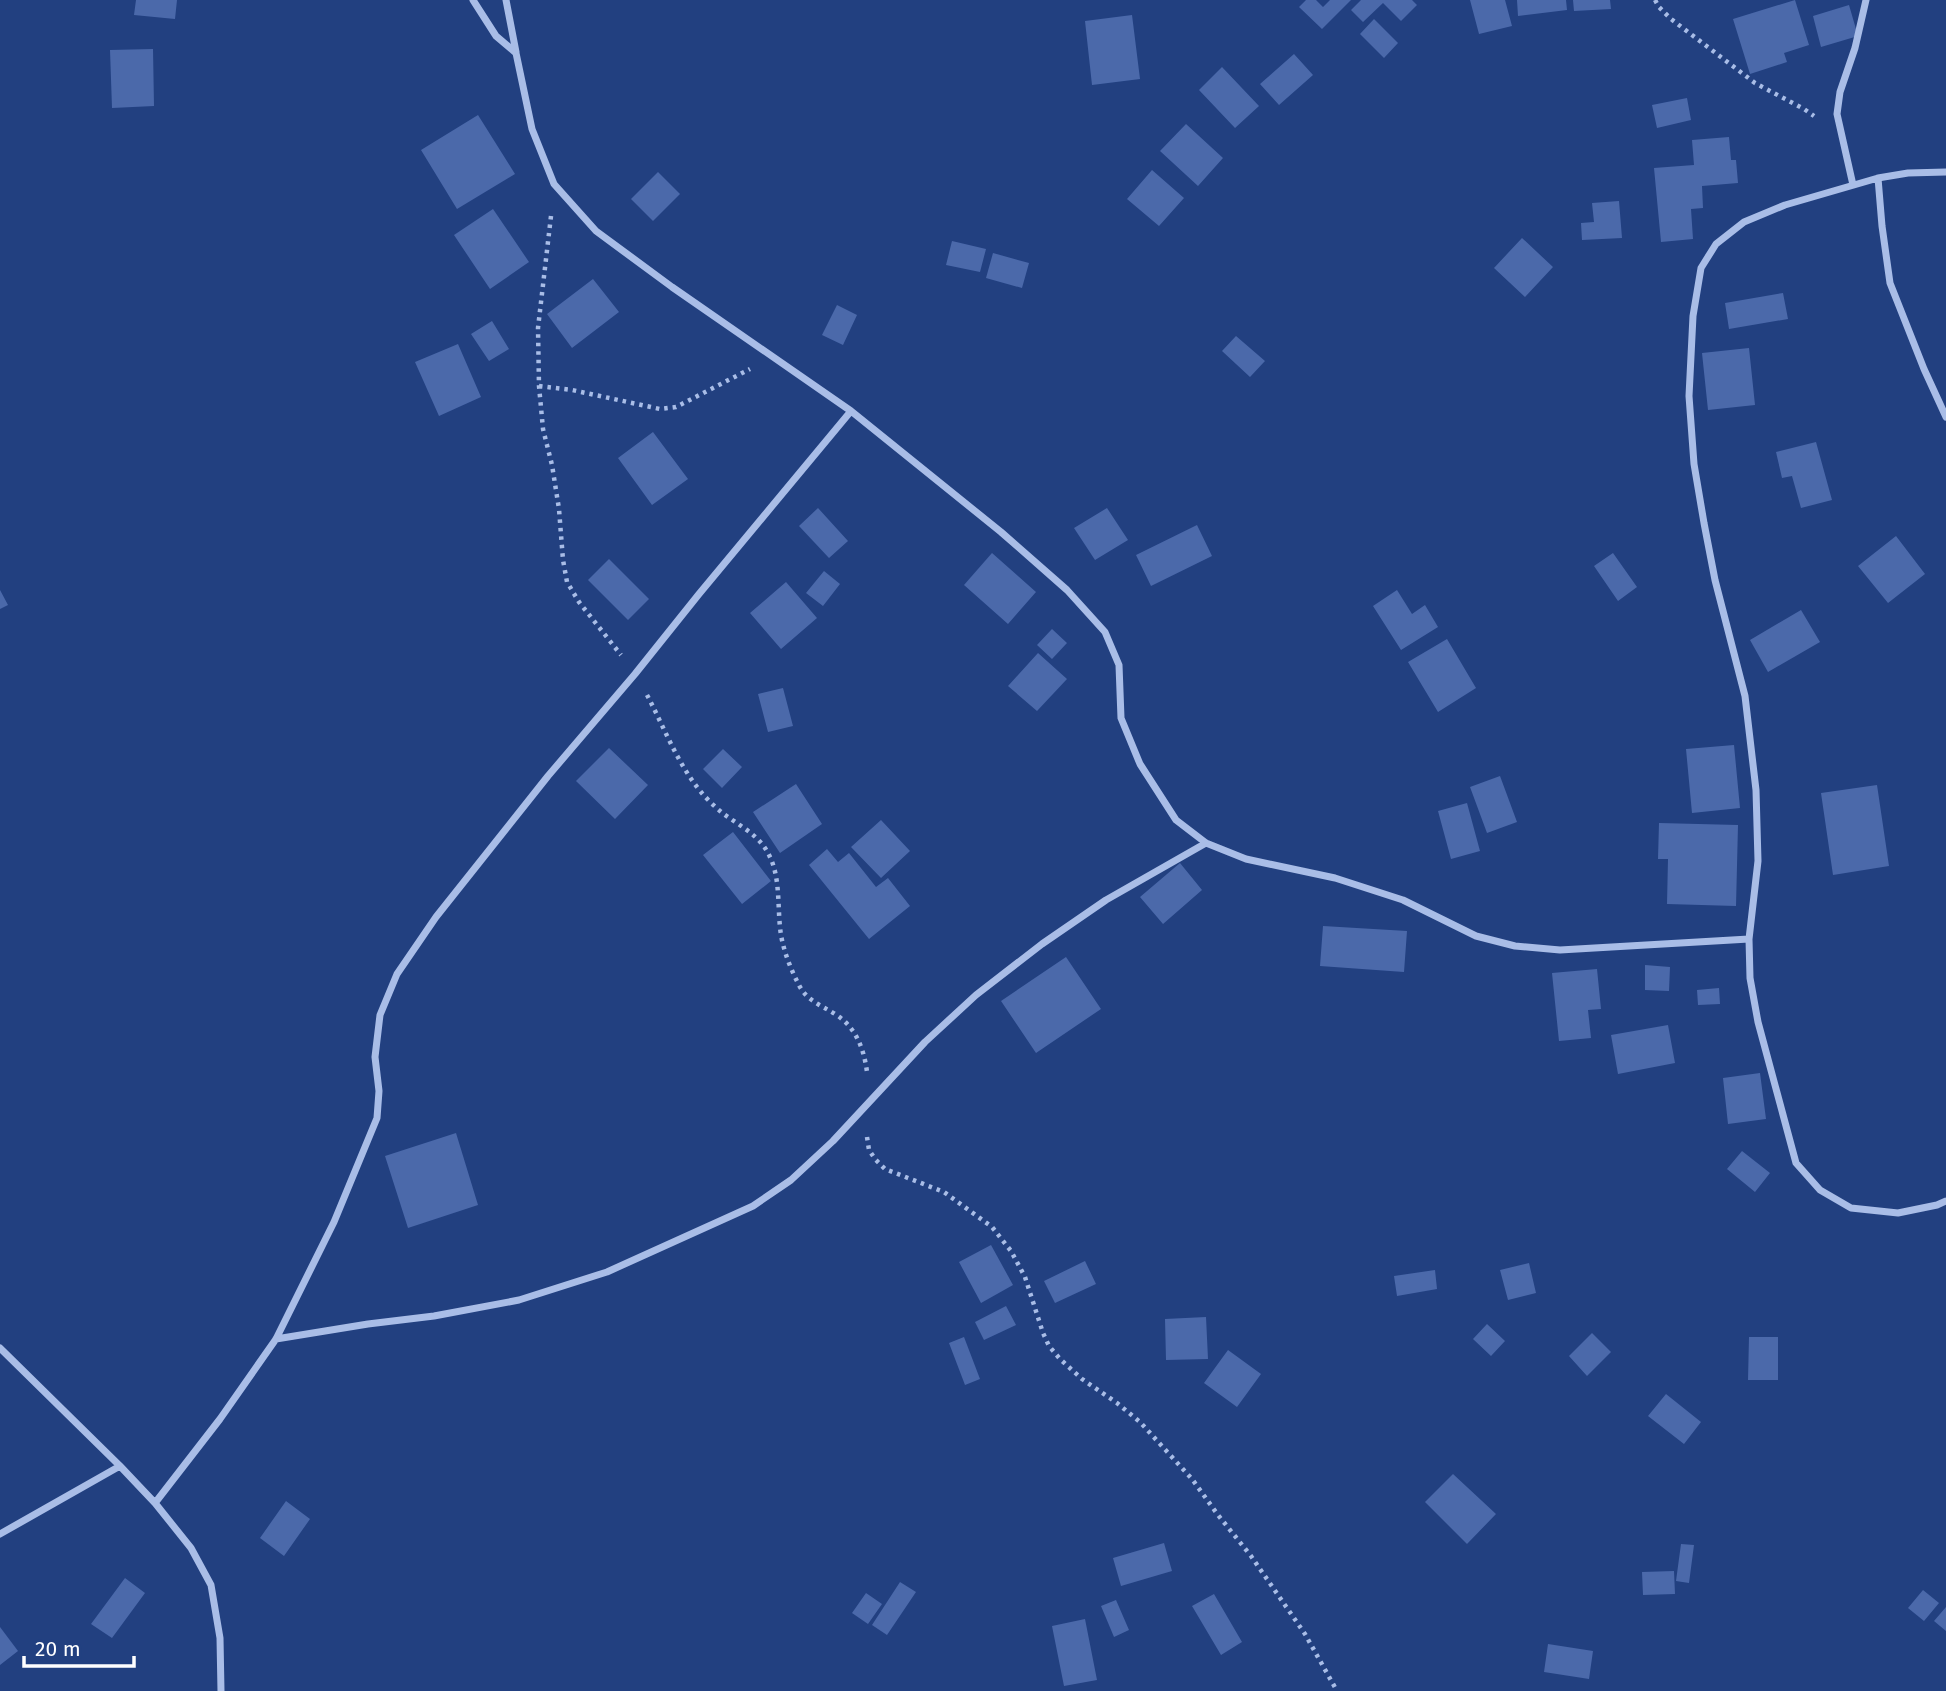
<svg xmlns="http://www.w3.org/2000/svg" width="1946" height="1691" viewBox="0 0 1946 1691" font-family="'Fira Sans',sans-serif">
<rect width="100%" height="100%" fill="#224080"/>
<path fill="#4b69aa" d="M136 0H177L175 19 134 15Z
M1306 0H1316L1323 7 1330 0H1351L1322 29 1299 7Z
M1361 0H1412L1417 5 1401 21 1383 3 1363 22 1351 10Z
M1470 0H1505L1512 26 1479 34Z
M1517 0H1566L1567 10 1518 16Z
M1573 0H1610L1611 9 1574 11Z
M1795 0 1809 45 1784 53 1787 62 1750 74 1733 19Z
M1849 5 1858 36 1821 47 1813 16Z
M1132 15 1140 79 1092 85 1085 21Z
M1374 19 1398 43 1384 58 1360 34Z
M153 49 154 106 112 108 110 50Z
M1294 54 1313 75 1279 105 1260 84Z
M1222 67 1259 106 1235 128 1199 90Z
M1687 98 1691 120 1657 128 1652 105Z
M478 115 515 174 457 209 421 150Z
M1186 124 1223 158 1198 186 1160 151Z
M1729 137 1731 160H1736L1738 183 1702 186 1703 208 1691 209 1693 239 1661 242 1654 168 1694 165 1692 140Z
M1152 170 1184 198 1159 226 1127 199Z
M658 172 680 194 653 221 631 199Z
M1619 201 1622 238 1582 240 1581 223 1594 222 1592 203Z
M493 209 529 262 490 289 454 235Z
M1522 238 1553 267 1525 297 1494 268Z
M952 241 986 249 980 272 946 265Z
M993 253 1029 263 1022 288 986 278Z
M593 279 619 312 572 348 547 314Z
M1783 293 1788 319 1729 329 1725 303Z
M837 305 857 315 843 345 822 335Z
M492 321 509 349 489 361 471 334Z
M1236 336 1265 361 1250 377 1222 351Z
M458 344 481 397 439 416 415 362Z
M1749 348 1755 405 1708 410 1702 353Z
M653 432 688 479 652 505 618 458Z
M1816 442 1832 500 1801 508 1792 476 1782 478 1776 452Z
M818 508 848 541 829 558 799 526Z
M1107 508 1128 540 1095 560 1074 528Z
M1197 525 1212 556 1151 586 1136 555Z
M1896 536 1925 574 1888 603 1858 566Z
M992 553 1036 592 1008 624 964 585Z
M1613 553 1637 587 1618 601 1594 566Z
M609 559 649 599 628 620 588 580Z
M824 571 840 584 823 606 806 593Z
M786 582 817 618 781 649 750 613Z
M0 590 8 605 0 609Z
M1397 590 1412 614 1425 605 1438 627 1401 650 1373 606Z
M1801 610 1820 642 1768 672 1750 640Z
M1052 629 1067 643 1052 659 1037 645Z
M1447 639 1476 688 1438 712 1408 662Z
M1038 653 1067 679 1037 711 1008 686Z
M783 688 793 726 768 732 758 694Z
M1734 745 1740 808 1692 813 1686 749Z
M609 748 648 785 615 819 576 781Z
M723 749 742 767 722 788 703 769Z
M1500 776 1517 822 1487 833 1470 787Z
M796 784 822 824 780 853 753 812Z
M1877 785 1889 866 1833 875 1821 793Z
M1467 803 1480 851 1451 859 1438 811Z
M881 820 910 851 881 878 851 847Z
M1659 823 1738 825 1736 906 1667 904 1668 859H1658Z
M733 832 771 881 742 904 703 855Z
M827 849 838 862 849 853 876 887 888 878 910 906 869 939 809 865Z
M1180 863 1202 890 1163 924 1140 897Z
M1323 926 1407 931 1404 972 1320 966Z
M1066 957 1101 1009 1036 1053 1001 1001Z
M1645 965 1670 967 1669 991 1645 990Z
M1597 969 1601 1009 1588 1010 1591 1038 1559 1041 1552 973Z
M1719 988 1720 1004 1698 1005 1697 990Z
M1668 1025 1675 1063 1618 1074 1611 1035Z
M1760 1073 1766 1119 1728 1124 1723 1078Z
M456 1133 478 1205 408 1228 385 1156Z
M1742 1151 1770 1173 1755 1192 1727 1169Z
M991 1245 1013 1285 981 1303 959 1262Z
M1085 1261 1096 1284 1055 1303 1044 1281Z
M1529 1263 1536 1293 1508 1300 1500 1270Z
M1435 1270 1437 1289 1397 1296 1394 1276Z
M1006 1306 1016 1325 984 1340 975 1322Z
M1206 1317 1208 1359 1166 1360 1165 1319Z
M1487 1324 1505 1341 1491 1356 1473 1339Z
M1592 1333 1611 1352 1587 1376 1569 1356Z
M964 1337 980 1379 965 1385 949 1343Z
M1749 1337H1778V1380H1748Z
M1228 1350 1261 1374 1237 1407 1204 1383Z
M1666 1394 1701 1422 1684 1444 1648 1416Z
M1453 1474 1496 1514 1467 1544 1425 1502Z
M286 1501 310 1519 284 1556 260 1538Z
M1164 1543 1172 1571 1121 1586 1113 1558Z
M1681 1544 1694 1545 1689 1583 1676 1581Z
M1674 1571 1675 1594 1643 1595 1642 1572Z
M125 1578 145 1593 112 1638 91 1624Z
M900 1582 916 1592 887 1635 872 1625Z
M1923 1590 1939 1603 1924 1621 1908 1608Z
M866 1593 882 1604 868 1624 852 1613Z
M1214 1594 1242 1642 1221 1655 1192 1606Z
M1116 1600 1129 1630 1114 1637 1101 1606Z
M1946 1607V1631L1934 1621Z
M1085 1619 1097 1680 1064 1686 1052 1626Z
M0 1627 18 1651 0 1665Z
M1548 1644 1593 1651 1589 1679 1544 1672Z"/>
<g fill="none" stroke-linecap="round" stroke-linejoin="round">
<path stroke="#a9bde7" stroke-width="4.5" stroke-dasharray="3.5 5" stroke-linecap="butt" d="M1655 0 1659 7 1671 19 1755 83 1804 109 1814 116
M551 216 538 328 539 386 543 429 552 465 559 509 563 560 567 582 579 602 621 655
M539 386 572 390 660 409 676 407 750 369
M647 695C664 727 677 763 701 792 706 798 713 805 720 811 737 825 760 834 770 857 781 880 777 910 781 935 784 952 791 970 799 985 807 1001 821 1005 835 1014 856 1027 864 1049 867 1072
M867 1137 869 1150 875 1159 885 1169 944 1192 992 1227 1011 1251 1025 1277 1043 1333 1049 1346 1060 1359 1082 1379 1117 1403 1140 1422 1192 1479 1218 1515 1251 1556 1305 1634 1337 1691"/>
<path stroke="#a9bde7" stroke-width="7" d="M473 0 496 36 516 53 532 129 554 184 596 231 672 287 851 411 1001 532 1067 590 1105 632 1119 665 1121 718 1140 764 1176 820 1206 843 1246 859 1335 878 1403 900 1476 936 1515 946 1560 950 1749 939
M506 0 516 52
M1946 172 1908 173 1878 178 1785 205 1744 222 1716 244 1701 268 1693 316 1689 396 1694 464 1704 523 1715 580 1745 696 1756 790 1758 861 1749 939 1750 978 1758 1022 1796 1163 1820 1190 1851 1208 1898 1213 1937 1205 1946 1201
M1878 178 1882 226 1890 283 1924 369 1946 417
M1853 185 1837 114 1840 92 1855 48 1866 0
M276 1339 368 1324 434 1316 519 1300 607 1272 753 1206 791 1180 833 1141 925 1042 976 995 1042 944 1106 900 1206 843
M0 1348 120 1466 155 1503 191 1548 211 1585 220 1638 221 1691
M155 1503 220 1419 276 1339 334 1222 377 1118 379 1091 375 1057 380 1015 397 974 436 917 548 776 635 674 699 594 851 411
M0 1534 120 1466"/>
</g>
<path d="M24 1656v10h110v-10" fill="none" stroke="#ffffff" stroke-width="3.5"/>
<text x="35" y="1656" font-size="21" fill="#ffffff" stroke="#224080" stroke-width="5" paint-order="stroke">20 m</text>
</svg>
